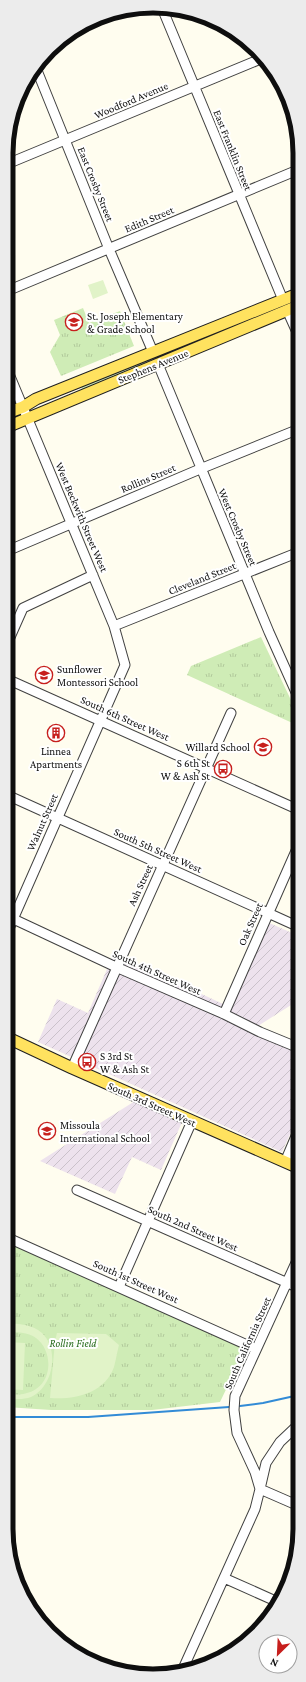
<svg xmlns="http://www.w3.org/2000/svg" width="306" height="1682" viewBox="0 0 306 1682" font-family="'Crimson Pro',serif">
<defs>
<pattern id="industrial-furrows" width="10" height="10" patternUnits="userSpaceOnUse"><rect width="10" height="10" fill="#ede2ed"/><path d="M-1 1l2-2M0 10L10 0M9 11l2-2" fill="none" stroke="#cac1ca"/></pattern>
<pattern id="park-tufts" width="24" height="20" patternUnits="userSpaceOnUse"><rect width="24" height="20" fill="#cfecb6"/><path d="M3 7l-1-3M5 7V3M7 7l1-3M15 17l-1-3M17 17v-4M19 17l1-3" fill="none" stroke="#b1c99b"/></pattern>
</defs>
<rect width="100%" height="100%" fill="#fffdef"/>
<path fill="url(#industrial-furrows)" d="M267 922 299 936V1000L250 1031 299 1053V1114L282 1152 38 1042 57 999 88 1013 114 953 223 1004Z
M135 1101 182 1122 161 1170 132 1157 115 1194 40 1161Z"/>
<path fill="#cfecb6" d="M249 319 82 389 81 387 87 383Z"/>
<path fill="url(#park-tufts)" d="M83 308 89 323 120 311 134 346 61 376 50 352 60 335 54 320Z
M261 637 299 717V726L187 675 191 666Z
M6 1240 246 1348 220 1402 152 1410H51L6 1407Z"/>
<path fill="#e1f3c8" d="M103 280 108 293 93 299 88 285Z
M6 1323C19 1324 32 1324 42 1333 60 1350 53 1387 31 1397 23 1400 14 1399 6 1398V1394C17 1395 27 1395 36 1389 53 1378 52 1350 36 1338 28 1332 16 1332 6 1332Z
M57 1333 106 1334 119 1345C117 1352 116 1360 114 1367 105 1393 75 1400 50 1398L55 1341Z
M6 1342 25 1343 23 1390 6 1389Z"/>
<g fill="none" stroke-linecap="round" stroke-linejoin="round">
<path stroke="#328bd6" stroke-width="2" d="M240 1406 263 1403 299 1395
M6 1417H88L229 1407"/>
<defs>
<path id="minor" d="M162 8 283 300
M36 68 109 249 153 352
M7 164 263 58
M7 291 300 169
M287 310 300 339
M158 364 269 632 299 699
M7 551 200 469 299 429
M114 626 299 552
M7 644 23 608 93 575
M7 679 299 810
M7 795 299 927
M7 916 116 967 224 1014 260 1032 299 1048
M7 933 125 665 114 626 7 369
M224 1014 299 844
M72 1068 231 713
M285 1162 299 1129
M77 1190 299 1288
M6 1237 256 1349
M119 1287 192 1121
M299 1506 260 1489 266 1463 280 1442 299 1424
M224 1578 280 1603
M182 1671 255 1509 260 1489 255 1472 237 1433 234 1410 235 1396 299 1256"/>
<path id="major" d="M7 413 23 407 36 399 300 293
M7 427 300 305
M6 1037 72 1068 299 1168"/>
</defs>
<use href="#minor" stroke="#414141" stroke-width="11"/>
<use href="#major" stroke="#1f1f1f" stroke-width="13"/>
<use href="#minor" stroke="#fff" stroke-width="9"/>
<use href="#major" stroke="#ffe25f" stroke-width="11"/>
</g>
<defs>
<symbol id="school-ring" viewBox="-11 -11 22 22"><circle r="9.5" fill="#fff" stroke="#c71f1d" stroke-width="1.5"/><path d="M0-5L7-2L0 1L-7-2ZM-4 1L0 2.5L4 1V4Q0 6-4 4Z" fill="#c71f1d"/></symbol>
<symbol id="building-ring" viewBox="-11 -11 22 22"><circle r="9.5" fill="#fff" stroke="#c71f1d" stroke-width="1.5"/><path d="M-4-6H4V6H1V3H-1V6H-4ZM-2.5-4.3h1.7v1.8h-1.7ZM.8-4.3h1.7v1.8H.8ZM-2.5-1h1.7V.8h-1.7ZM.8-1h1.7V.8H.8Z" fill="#c71f1d"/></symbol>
<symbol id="bus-ring" viewBox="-11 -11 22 22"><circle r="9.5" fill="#fff" stroke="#c71f1d" stroke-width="1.5"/><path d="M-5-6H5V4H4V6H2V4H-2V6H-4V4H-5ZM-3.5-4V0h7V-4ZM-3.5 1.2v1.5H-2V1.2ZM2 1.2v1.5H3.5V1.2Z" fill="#c71f1d"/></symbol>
</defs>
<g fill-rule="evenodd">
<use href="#school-ring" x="64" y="312" width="20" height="20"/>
<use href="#school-ring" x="34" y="665" width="20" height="20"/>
<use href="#building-ring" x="46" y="723" width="20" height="20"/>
<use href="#school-ring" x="253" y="737" width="20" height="20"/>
<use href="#bus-ring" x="213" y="759" width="20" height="20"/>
<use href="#bus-ring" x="77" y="1052" width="20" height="20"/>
<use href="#school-ring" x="37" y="1121" width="20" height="20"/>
</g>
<g text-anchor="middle" stroke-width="4" stroke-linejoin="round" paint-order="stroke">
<g font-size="11" fill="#0e0e0e" stroke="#fff">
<text transform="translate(131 100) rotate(-23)" y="4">Woodford Avenue</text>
<text transform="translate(233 150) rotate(68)" y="4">East Franklin Street</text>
<text transform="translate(96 184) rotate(68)" y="4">East Crosby Street</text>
<text transform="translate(149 219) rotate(-23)" y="4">Edith Street</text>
<text transform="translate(153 366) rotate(-22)" y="4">Stephens Avenue</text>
<text transform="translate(148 478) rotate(-23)" y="4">Rollins Street</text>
<text transform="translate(82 517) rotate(67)" y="4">West Beckwith Street West</text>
<text transform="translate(238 527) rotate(67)" y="4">West Crosby Street</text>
<text transform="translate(202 578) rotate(-22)" y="4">Cleveland Street</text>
<text transform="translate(125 718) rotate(24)" y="4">South 6th Street West</text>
<text transform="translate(42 822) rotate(-66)" y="4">Walnut Street</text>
<text transform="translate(158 850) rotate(24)" y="4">South 5th Street West</text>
<text transform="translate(140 885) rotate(-65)" y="4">Ash Street</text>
<text transform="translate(250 924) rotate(-66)" y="4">Oak Street</text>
<text transform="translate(157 972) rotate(24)" y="4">South 4th Street West</text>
<text transform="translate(152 1104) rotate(24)" y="4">South 3rd Street West</text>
<text transform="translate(193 1228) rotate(24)" y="4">South 2nd Street West</text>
<text transform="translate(136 1281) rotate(24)" y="4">South 1st Street West</text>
<text transform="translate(247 1343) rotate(-66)" y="4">South California Street</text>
</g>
<g font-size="11" fill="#0e0e0e" stroke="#fff" text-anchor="start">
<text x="87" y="320">St. Joseph Elementary<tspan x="87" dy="13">&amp; Grade School</tspan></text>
<text x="57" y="673">Sunflower<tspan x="57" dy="13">Montessori School</tspan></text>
<text x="250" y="751" text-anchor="end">Willard School</text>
<text x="56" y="755" text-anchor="middle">Linnea<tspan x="56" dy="13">Apartments</tspan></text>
<text x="210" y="767" text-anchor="end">S 6th St<tspan x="210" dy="13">W &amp; Ash St</tspan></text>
<text x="100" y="1060">S 3rd St<tspan x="100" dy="13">W &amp; Ash St</tspan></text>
<text x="60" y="1129">Missoula<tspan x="60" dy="13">International School</tspan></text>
</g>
<g font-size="11" font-style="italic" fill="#266a1a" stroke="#fff">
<text x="73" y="1347">Rollin Field</text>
</g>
</g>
<path d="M0 0H306V1682H0ZM153 13H153A140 140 0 0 1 293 153V1529A140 140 0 0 1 153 1669H153A140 140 0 0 1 13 1529V153A140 140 0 0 1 153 13Z" fill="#ececec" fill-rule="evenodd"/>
<path fill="none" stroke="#0e0e0e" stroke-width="5" d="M153 13H153A140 140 0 0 1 293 153V1529A140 140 0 0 1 153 1669H153A140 140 0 0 1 13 1529V153A140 140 0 0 1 153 13Z"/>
<g transform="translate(278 1654) rotate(204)"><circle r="19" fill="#ffffff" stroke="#9f9f9f"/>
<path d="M0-3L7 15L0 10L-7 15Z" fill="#c71f1d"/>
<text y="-6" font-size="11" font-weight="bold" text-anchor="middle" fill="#0e0e0e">N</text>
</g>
</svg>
